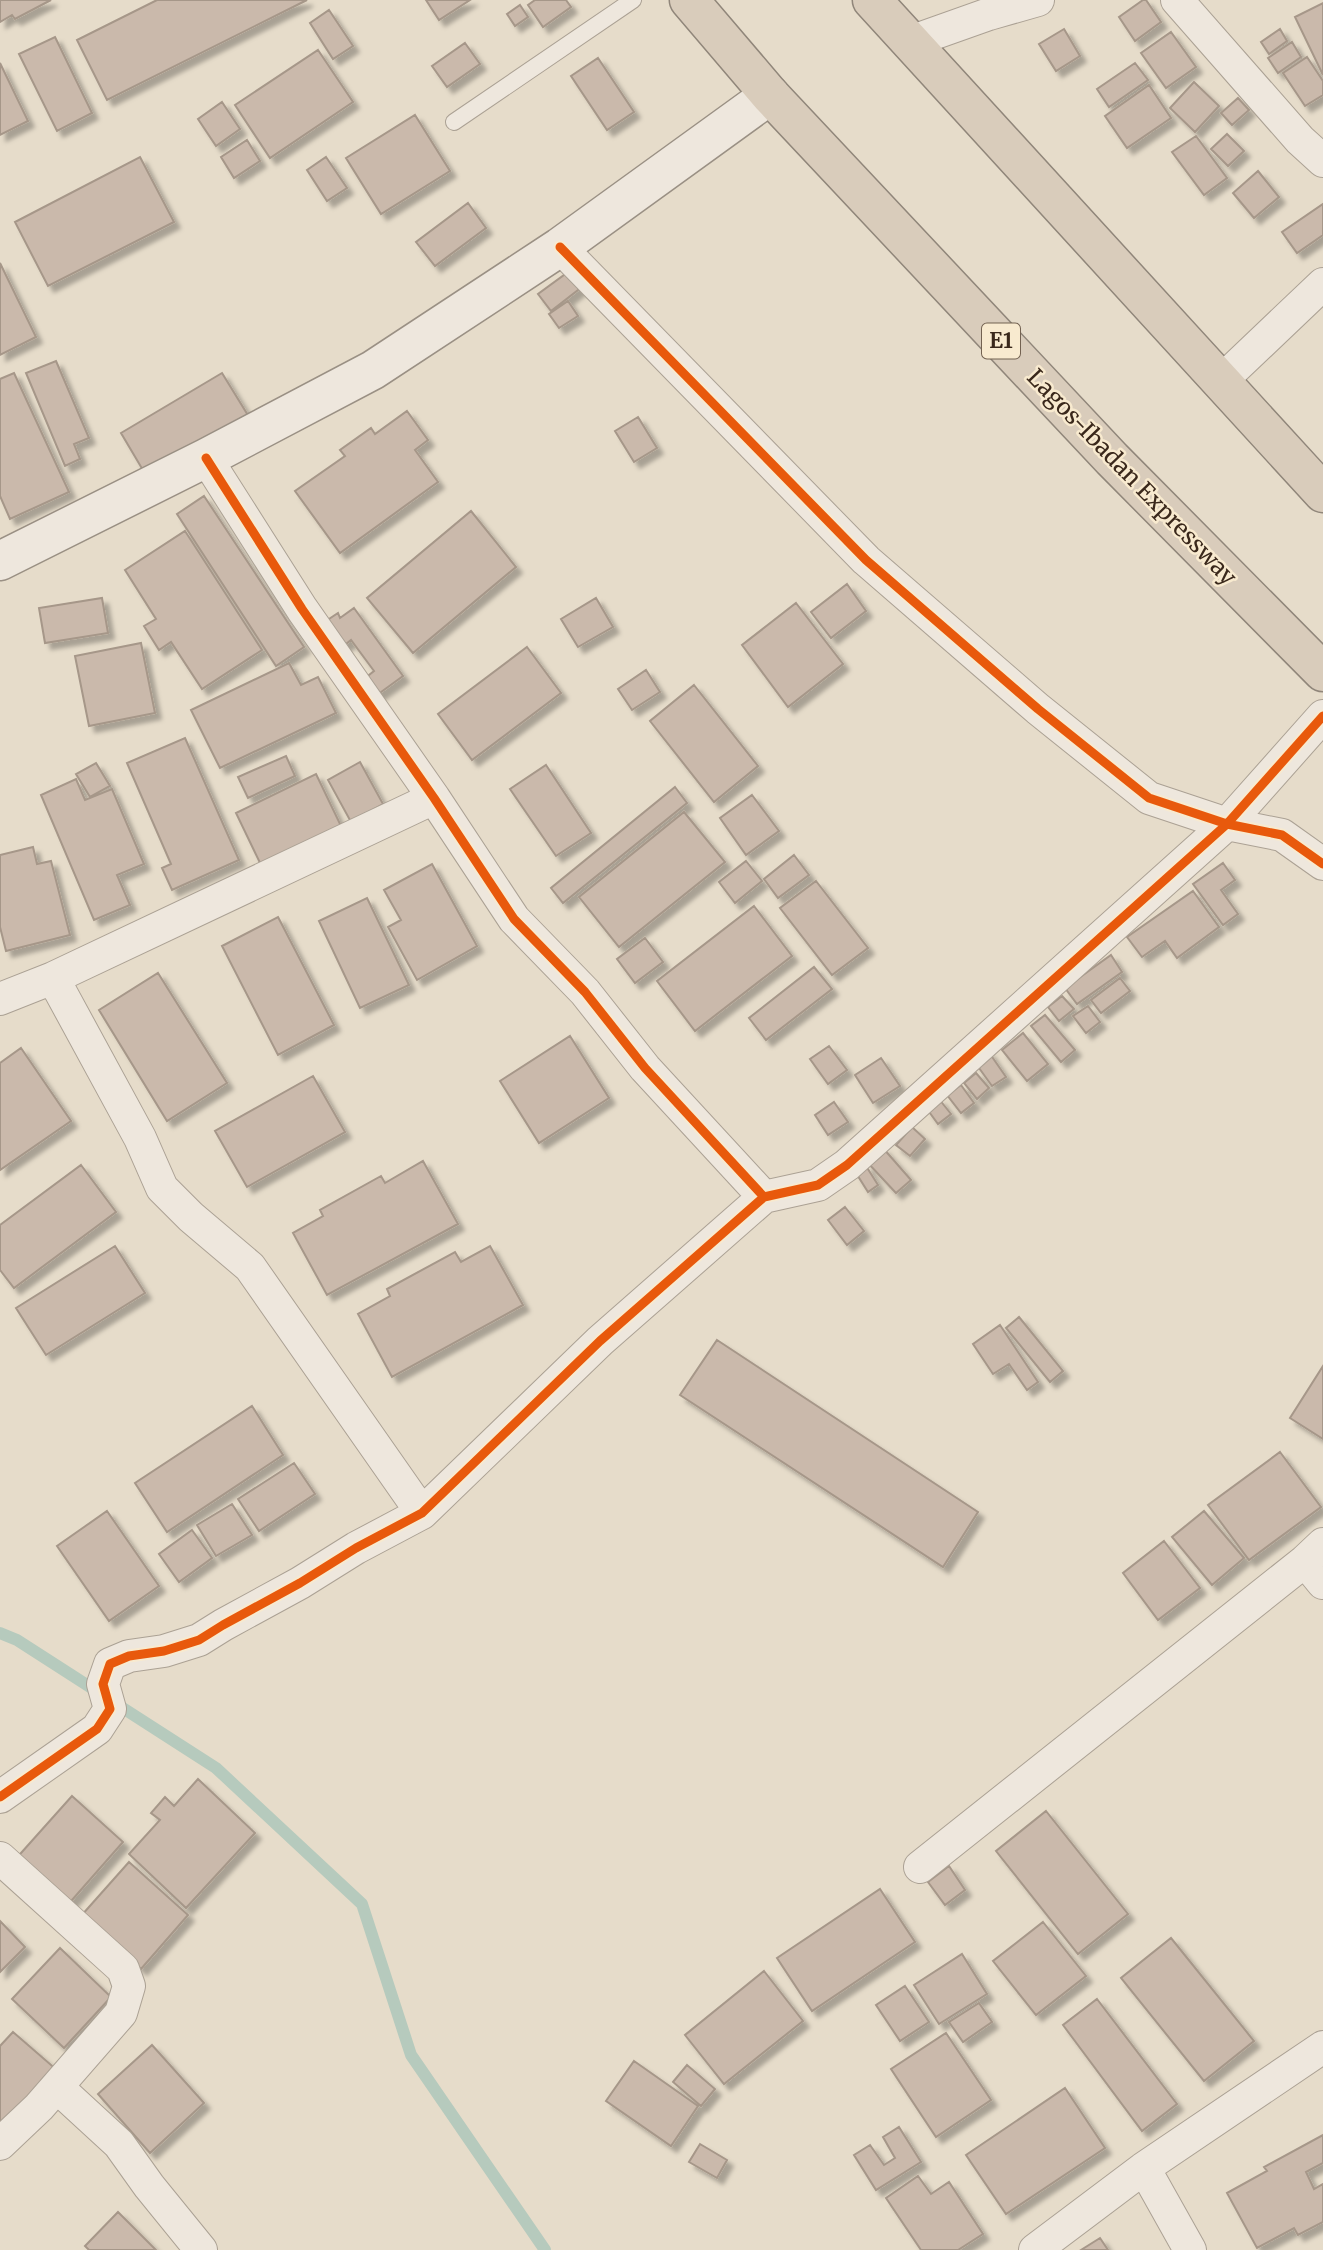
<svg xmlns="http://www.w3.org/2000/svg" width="1323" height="2250" viewBox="0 0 1323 2250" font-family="Merriweather,serif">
<defs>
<filter id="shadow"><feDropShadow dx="6" dy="6" stdDeviation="2" flood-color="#0004"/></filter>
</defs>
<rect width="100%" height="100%" fill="#e6dcca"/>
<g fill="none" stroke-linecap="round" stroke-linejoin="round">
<path stroke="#b6cabd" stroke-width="12" d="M0 1633 17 1640 216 1768 362 1904 411 2055 545 2250"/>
</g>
<path fill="#cab9ab" stroke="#a69789" stroke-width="2" filter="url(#shadow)" d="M0 0H51L15 19 12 15 0 22Z
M157 0H307L107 100 77 40Z
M426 0H470L439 20Z
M535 0H566L571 7 543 27 528 5Z
M1143 0H1146L1161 22 1135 41 1119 17Z
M1323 3V75L1295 17Z
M520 5 528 17 515 26 507 14Z
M329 10 353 46 333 59 310 23Z
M1064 29 1080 56 1056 71 1039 44Z
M1280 29 1287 41 1269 54 1261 42Z
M1171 32 1196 67 1166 88 1141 53Z
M55 37 92 113 57 131 19 54Z
M1292 42 1301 57 1278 73 1268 58Z
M465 43 480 64 447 87 432 66Z
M318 50 353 102 270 158 235 105Z
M1307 57 1323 81V95L1305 106 1283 73Z
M598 58 634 112 607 130 571 76Z
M0 63 28 121 0 135Z
M1135 63 1148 80 1109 107 1097 89Z
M1194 82 1219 106 1195 132 1170 108Z
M1149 85 1171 118 1127 148 1105 116Z
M1238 98 1249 110 1232 125 1221 113Z
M222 102 240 129 216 146 198 119Z
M415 115 450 171 381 214 346 158Z
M1227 134 1244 151 1228 166 1211 149Z
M1196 136 1227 178 1204 195 1172 152Z
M247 140 260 161 234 178 221 157Z
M140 157 174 222 48 286 15 222Z
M326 157 347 188 327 201 307 170Z
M1258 171 1279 197 1254 218 1233 193Z
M468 203 486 228 435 266 416 242Z
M1323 204V235L1297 253 1282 232Z
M0 263 36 337 0 355Z
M575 267 587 283 551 311 538 294Z
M568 301 578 316 559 328 549 314Z
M56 361 89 438 74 444 80 459 65 466 26 373Z
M14 373 69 492 10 519 0 496V379Z
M222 373 249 417 147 477 121 433Z
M407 411 428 440 415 450 438 482 340 553 295 491 345 456 340 450 371 428 375 434Z
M638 417 657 448 634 462 615 431Z
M204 496 304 647 276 666 177 514Z
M471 511 516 567 413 653 367 598Z
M185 531 262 650 202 689 171 642 159 650 144 626 156 619 125 570Z
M847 584 866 611 831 638 811 612Z
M102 598 108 633 45 643 39 608Z
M596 598 613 627 578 647 561 619Z
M796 603 843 664 788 707 742 645Z
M354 608 403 676 377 695 364 679 374 671 351 640 341 648 323 623 338 613 340 618Z
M141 643 155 713 89 726 75 656Z
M527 647 561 693 472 760 438 714Z
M289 663 301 685 318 677 336 713 220 768 191 710Z
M646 670 660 692 632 710 618 689Z
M694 685 758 766 714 802 650 721Z
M185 738 239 860 172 890 162 868 171 864 127 763Z
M286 756 295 776 248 798 238 777Z
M360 762 383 804 351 822 328 780Z
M96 763 110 786 90 797 76 774Z
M546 765 591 833 556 856 510 789Z
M316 774 341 826 261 865 236 813Z
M76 779 85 800 112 789 144 864 117 875 130 905 94 920 41 795Z
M675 787 687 803 563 903 551 888Z
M752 795 779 831 746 855 720 818Z
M684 812 725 862 619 947 579 897Z
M33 847 37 864 51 861 70 935 6 951 0 927V855Z
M794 855 809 875 778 898 764 879Z
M746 861 762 881 735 903 719 882Z
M1223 863 1235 880 1221 890 1238 914 1223 925 1193 884Z
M432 864 477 946 417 980 388 927 401 920 384 890Z
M816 881 868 948 832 975 780 908Z
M1193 891 1219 927 1177 958 1165 941 1142 957 1127 937Z
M367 898 409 985 360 1008 319 921Z
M754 906 792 956 695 1031 657 981Z
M278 917 334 1025 278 1055 222 946Z
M645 938 663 962 635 983 617 959Z
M1111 955 1122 972 1077 1004 1065 988Z
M814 967 832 989 766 1040 749 1018Z
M158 973 227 1083 167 1121 99 1010Z
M1120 978 1130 991 1101 1013 1091 1000Z
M1062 996 1074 1009 1059 1021 1048 1007Z
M1088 1006 1100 1022 1086 1033 1073 1016Z
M1045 1015 1075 1050 1061 1062 1031 1026Z
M1023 1033 1048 1064 1027 1081 1002 1050Z
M570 1036 609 1098 539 1143 500 1081Z
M829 1046 847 1070 828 1084 810 1059Z
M21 1048 71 1121 0 1170V1063Z
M988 1051 1006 1077 992 1086 974 1061Z
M881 1058 900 1086 873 1103 855 1075Z
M976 1073 989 1088 977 1099 964 1083Z
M313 1076 345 1132 247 1187 215 1131Z
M961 1085 974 1103 961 1113 947 1095Z
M939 1099 951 1114 938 1124 927 1109Z
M834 1102 848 1122 828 1135 815 1115Z
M912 1127 925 1139 910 1156 896 1145Z
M883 1148 911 1180 896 1193 867 1162Z
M423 1161 458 1224 327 1295 293 1233 323 1216 320 1210 381 1176 385 1183Z
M81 1165 116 1212 14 1288 0 1270V1225Z
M866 1166 878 1185 868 1192 856 1173Z
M845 1207 864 1231 847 1245 828 1220Z
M115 1246 145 1293 46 1355 16 1308Z
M490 1246 523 1305 392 1377 358 1314 390 1296 387 1289 455 1252 461 1262Z
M1019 1317 1063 1371 1050 1382 1006 1328Z
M1000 1325 1038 1382 1027 1390 1009 1364 993 1374 973 1344Z
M717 1340 978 1512 943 1567 680 1395Z
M1323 1366V1439L1290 1418Z
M252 1406 283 1455 167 1532 135 1483Z
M1280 1452 1321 1507 1249 1560 1208 1505Z
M294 1463 315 1494 259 1531 238 1499Z
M232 1504 252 1535 216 1556 197 1525Z
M107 1511 159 1586 109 1621 57 1546Z
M1204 1511 1244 1558 1212 1585 1172 1537Z
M192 1530 212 1558 179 1582 159 1554Z
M1164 1541 1200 1588 1158 1620 1123 1573Z
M198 1779 255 1833 186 1908 129 1854 160 1820 151 1813 165 1797 174 1806Z
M72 1796 123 1842 65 1908 13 1862Z
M1046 1811 1128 1914 1078 1954 996 1851Z
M129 1862 188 1915 141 1969 81 1916Z
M949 1866 965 1890 945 1905 928 1882Z
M880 1889 915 1942 812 2011 777 1958Z
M0 1921 25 1947 0 1972Z
M1043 1922 1086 1976 1036 2015 993 1961Z
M1171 1938 1254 2041 1204 2081 1121 1978Z
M60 1948 111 1997 64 2048 12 1999Z
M962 1954 987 1994 939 2024 914 1985Z
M764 1971 803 2021 724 2084 685 2035Z
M905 1986 929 2022 900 2041 876 2005Z
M1097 1999 1177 2104 1142 2131 1063 2025Z
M979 2003 992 2022 963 2042 949 2022Z
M13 2032 58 2071 0 2134V2046Z
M946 2033 991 2100 936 2137 891 2069Z
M152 2045 204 2103 150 2153 98 2094Z
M634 2061 698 2106 671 2146 606 2101Z
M687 2065 715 2089 701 2106 673 2082Z
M1065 2088 1105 2148 1006 2214 966 2155Z
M899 2127 921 2162 876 2190 854 2155 870 2145 884 2165 895 2158 883 2137Z
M1323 2135V2163L1306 2172 1314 2189 1323 2184V2222L1298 2235 1294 2228 1257 2248 1227 2193 1267 2171 1264 2167Z
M700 2144 727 2160 717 2178 689 2162Z
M918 2176 931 2194 949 2182 983 2234 958 2250H921L886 2198Z
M118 2212 156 2250H89L85 2246Z
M1100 2238 1108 2250H1081Z"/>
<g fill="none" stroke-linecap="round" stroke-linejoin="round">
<defs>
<path id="lane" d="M454 122 633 0"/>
<path id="street" d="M1177 0 1300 140 1323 161
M910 42 989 14 1038 0
M560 247 866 560 1038 709 1149 798 1227 824 1282 835 1323 864
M1220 382 1323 284
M206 458 302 609 434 798 514 919 585 992 645 1068 764 1197
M53 978 140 1138 162 1188 191 1217 250 1267 422 1513
M0 999 53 978 434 798
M1305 1561 1323 1583
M0 1797 97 1729 110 1709 103 1684 110 1664 129 1656 164 1651 199 1640 223 1625 300 1583 356 1548 422 1513 600 1341 764 1197 818 1185 847 1165 1227 824 1323 716
M0 1858 123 1969 129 1986 121 2013 39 2107 0 2144
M920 1867 1305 1561 1323 1544
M57 2087 119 2144 149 2186 201 2250
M1144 2168 1190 2250
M1035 2250 1144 2168 1323 2047"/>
<path id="secondary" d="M0 561 206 458 373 370 560 247 770 95"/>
<path id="highway" d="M689 0 770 95 1112 459 1323 672
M872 0 1323 493"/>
</defs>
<use href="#lane" stroke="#aba194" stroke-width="18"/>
<use href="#street" stroke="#aba194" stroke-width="34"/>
<use href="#secondary" stroke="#9a9084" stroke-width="41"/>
<use href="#highway" stroke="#90867a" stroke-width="41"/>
<use href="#lane" stroke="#eee7dd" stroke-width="16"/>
<use href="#street" stroke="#eee7dd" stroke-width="32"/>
<use href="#secondary" stroke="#eee7dd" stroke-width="38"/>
<use href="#highway" stroke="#d9ccbb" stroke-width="38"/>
<defs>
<path id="cycleway" d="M560 247 866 560 1038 709 1149 798 1227 824 1282 835 1323 864
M206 458 302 609 434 798 514 919 585 992 645 1068 764 1197
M0 1797 97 1729 110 1709 103 1684 110 1664 129 1656 164 1651 199 1640 223 1625 300 1583 356 1548 422 1513 600 1341 764 1197 818 1185 847 1165 1227 824 1323 716"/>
</defs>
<use href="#cycleway" stroke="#f8eacf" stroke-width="13"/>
<use href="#cycleway" stroke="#e8590c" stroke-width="9"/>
</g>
<g text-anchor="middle" stroke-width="5" stroke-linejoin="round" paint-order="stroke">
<rect fill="#f8eacf" stroke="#736251" stroke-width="2" x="982" y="323.5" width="38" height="35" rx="5"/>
<g font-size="21" font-weight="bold" fill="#3a281b">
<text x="1001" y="348">E1</text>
</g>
<g font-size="23" fill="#3a281b" stroke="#f8eacf">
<text transform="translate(1132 477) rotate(46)" y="8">Lagos-Ibadan Expressway</text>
</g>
</g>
</svg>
